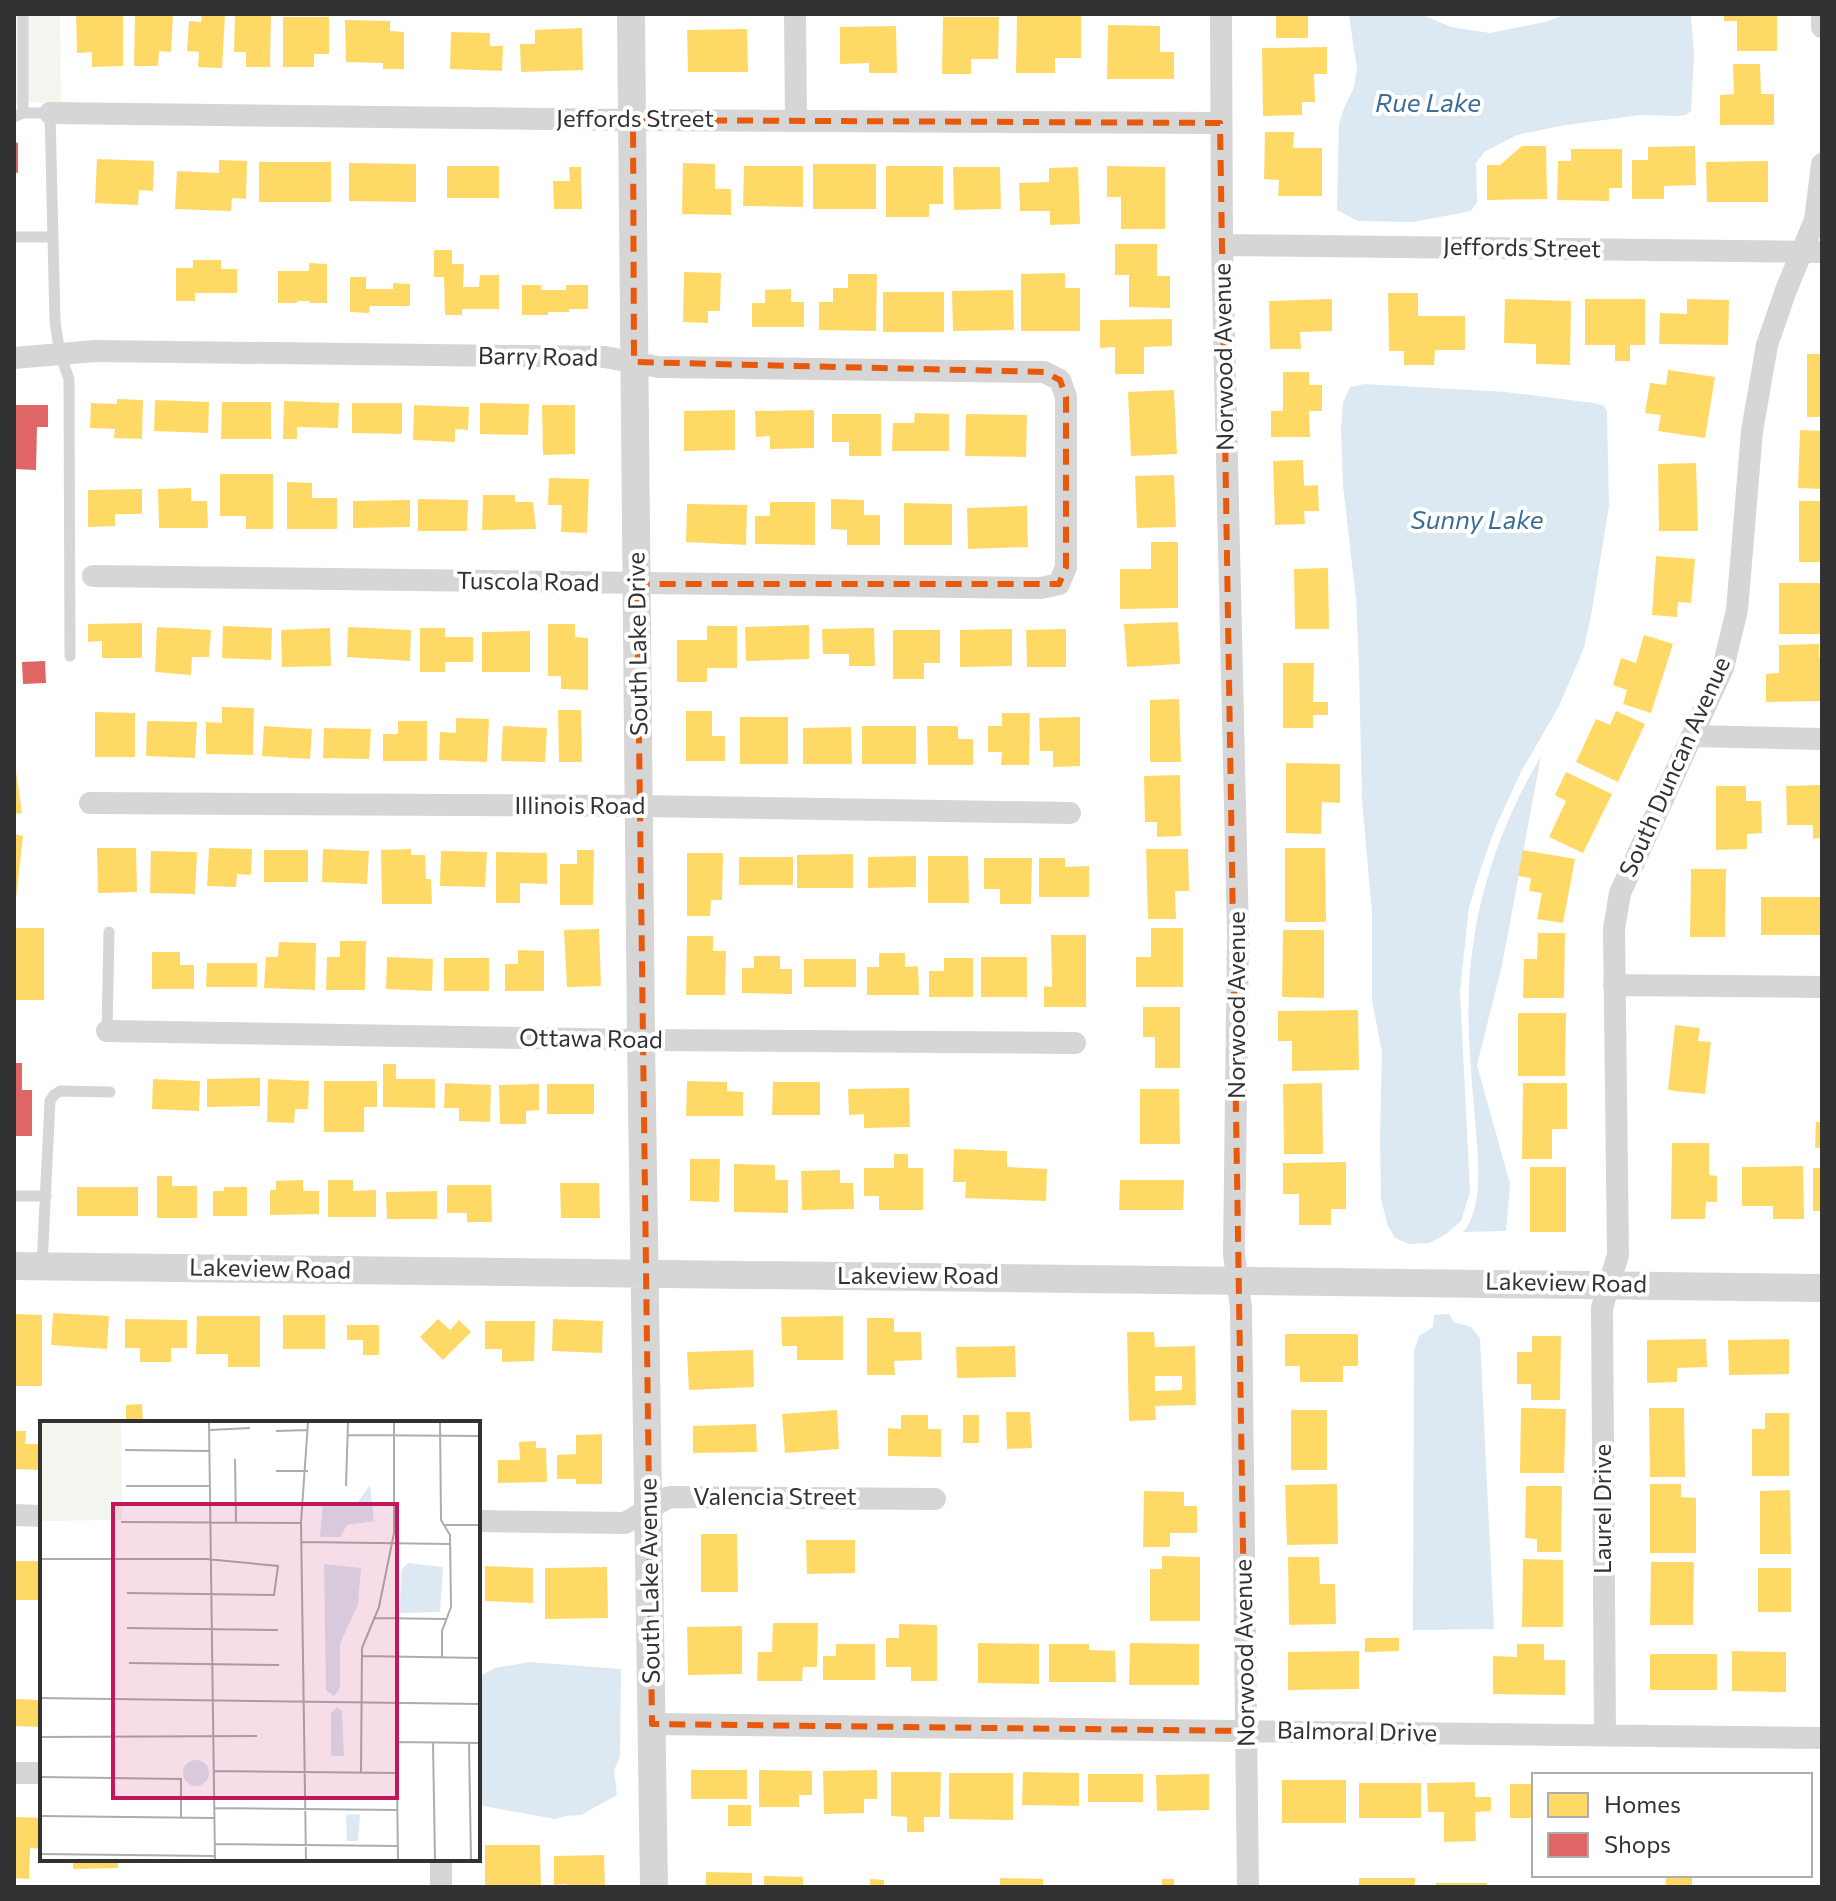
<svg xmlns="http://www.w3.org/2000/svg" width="1836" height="1901" viewBox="0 0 1836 1901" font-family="Commissioner,sans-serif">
<rect width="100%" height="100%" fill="#fff"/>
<path fill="#f2f6ee" d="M14 14H60L61 102 14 103Z"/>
<path fill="#dce9f3" d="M1350 14H1421L1451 27 1490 33 1545 22 1567 14H1691L1694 57 1691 111 1686 115 1677 116 1640 115 1560 126 1517 135 1484 152 1476 163 1477 202 1471 211 1413 222 1358 221 1337 210 1339 124 1344 108 1354 87 1357 69 1349 16Z
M1364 384 1506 392 1594 403 1604 406 1607 412 1609 506 1592 610 1584 648 1559 706 1521 772 1496 826 1482 865 1469 907 1460 991 1470 1192 1461 1221 1445 1235 1429 1243 1409 1244 1395 1238 1388 1226 1381 1199 1380 1136 1382 1052 1372 1000V913L1362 800 1359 670 1356 598 1343 486 1341 429 1343 402 1350 387Z
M1541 756 1502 965 1477 1065 1510 1184 1506 1231 1463 1232C1487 1206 1476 1141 1474 1108 1471 1069 1467 1030 1469 992 1472 907 1498 829 1541 756Z
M1449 1314 1454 1322 1471 1327 1480 1338 1494 1629 1413 1630 1414 1351 1419 1336 1433 1327 1434 1315Z
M529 1662 621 1669 620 1757 614 1770 617 1795 581 1815 566 1816 555 1819 478 1805V1677L495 1668Z"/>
<path fill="#ffd966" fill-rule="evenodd" d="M76 14H123V66L92 67V52L77 53Z
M135 14H173L171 52 159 51 158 66H134Z
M202 14H225L222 68 198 67 199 52 187 51 189 21 201 22Z
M235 14H271L270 67H246V52H234Z
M1017 14 1081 15V58H1055V73H1016Z
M1276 14H1308V38H1276Z
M1724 14H1777V51H1737V21H1724Z
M283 17H329V54H314V67H283Z
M943 17H999L998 59H971V74H942Z
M345 20 390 21V31L404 32V69H383V63L346 62Z
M1108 25 1160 26V52H1174V79H1107Z
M896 26 897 73H869V63L840 64V27Z
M582 28 583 70 521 72 520 44H535V30Z
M747 29 748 72H688L687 30Z
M451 32 490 33V46H503L502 71 450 69Z
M1327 47V74H1314L1315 102H1302V115L1263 116 1262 48Z
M1733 64H1760L1761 94H1774V125H1720V95L1734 94Z
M1265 132H1294L1293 148H1322V196H1278L1279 180 1264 179Z
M1522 146H1546L1547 199 1487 200V165H1500Z
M1695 146 1696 185 1664 186V199H1632V160H1648V147Z
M1571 149H1622V188H1609V201L1557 200 1558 161H1571Z
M97 159 154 161 153 191 139 190 138 205 95 203Z
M219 160 247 161 246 199 232 198 231 211 175 209 177 171 219 173Z
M1768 161V202H1707L1706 162Z
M259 162H331V202H259Z
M349 163 416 164V202L349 201Z
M683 163 715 164V189H731V215L682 214Z
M813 164H876V209H813Z
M447 166H499V198H447Z
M744 166H803V207L743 206Z
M886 166H943V204H929V217H886Z
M1107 166 1165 167V229H1121V197H1107Z
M569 167H581L582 209H554L553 181H570Z
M953 167H1000L1001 209 954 210Z
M1078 167 1080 224 1050 225V211H1020L1019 183 1049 182V168Z
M1115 244H1157V276H1170V308L1129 307V275H1115Z
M434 250H452V264H464L463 287H479L480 275H499V309H462V315H445L444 277H434Z
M193 260H221V269H237V293H195V301H176V268H193Z
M309 263 327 264V303H309V301H297V303H278V271H309Z
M684 272 721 273 720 311H708V323L683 322Z
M1065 273V288H1080V331H1021V274Z
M848 274H877L876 331 819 330V302H833V288H848Z
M350 277H366V289H393V283L410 284V306H370L369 313 350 312Z
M522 285H541V290H566V285H588V309H569V312H548V315H522Z
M791 289V302H804V327H752V303H765V290Z
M1013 290 1014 330 953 331 952 291Z
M883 292H944V332H883Z
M1388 293H1418V316H1465V350H1435L1434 365H1404V351H1389Z
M1332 299V331L1300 332 1301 349H1270L1269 301Z
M1505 299 1571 301 1570 365 1536 364V344L1504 343Z
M1585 299H1645V345H1630V361H1615V345H1585Z
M1687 299 1729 300 1728 345 1659 344 1660 313 1687 314Z
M1172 319V346L1144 347V374H1115V347L1100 348V320Z
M1807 354H1822V417H1807Z
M1668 370 1715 377 1705 438 1658 431 1661 415 1645 413 1650 383 1666 385Z
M1283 372H1309V385H1322V411H1309L1310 437H1271V411H1283Z
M1174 390 1177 454 1131 456 1128 392Z
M117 399 143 400 142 439 114 438 115 429 90 428 91 403 117 404Z
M155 400 209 402 208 433 154 431Z
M284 401 339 403 338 428 297 427V439H283Z
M222 402H271V439H221Z
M352 403H402V434L352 433Z
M480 403 529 404 528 435 480 434Z
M414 405 469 407 468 430 455 429V442L413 440Z
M542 405H575V454L543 455Z
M735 410V450L684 451V411Z
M814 410V448L770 449V436L756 437 755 411Z
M915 413 949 414V451H892L893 423H914Z
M832 414H881V456H849V442H832Z
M966 414 1027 415 1026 457 965 456Z
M1800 430 1822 431V489L1798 488Z
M1303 460 1304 486 1318 485 1319 511H1304L1305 524 1275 525 1273 461Z
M1696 463 1698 531H1659L1658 464Z
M220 474H273V529H246V516H220Z
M1174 475 1176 527 1137 528 1135 476Z
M549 478 589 479 587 533 561 532 562 505H548Z
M287 482 312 483V498H337V529H287Z
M191 488V501H207L208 528H159L158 489Z
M142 489V514H115V526L88 527V490Z
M483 495H515V502H533L536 529 482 530Z
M418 499 468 500 467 531H418Z
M831 499 864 500V515H880V545H847V530L831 529Z
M410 500V527L353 528V501Z
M1799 501H1822V562H1799Z
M770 502H815V545L755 544V516H770Z
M904 503 952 504V545H904Z
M687 504 747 505 746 545 686 542Z
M1027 506 1028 547 968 549 967 508Z
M1151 542H1178V608L1120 609V569H1151Z
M1656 556 1695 559 1691 603 1678 602 1677 617 1652 615Z
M1328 568 1329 629H1295L1294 569Z
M1779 583H1822V634H1779Z
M1178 622 1180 664 1127 667 1124 624Z
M142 623V658H102V641L88 642V624Z
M548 624H575V637L588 638V690L561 689V676H548Z
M809 625V659L746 661 745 627Z
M223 626 272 628 271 660 222 658Z
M707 626H737V668H707V682H677V640H707Z
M157 627 211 630 209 657H192L191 675 155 672Z
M348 627 411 630 410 661 347 657Z
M330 628 331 666 282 667 281 630Z
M420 628H445V637H473V662H445V672H420Z
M874 628 875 666H849V654H823L822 629Z
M1012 629V666L960 667V630Z
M1066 629V667H1027L1026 630Z
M893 630H940V663H924V679H893Z
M530 631V672H482V632Z
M1644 635 1673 644 1651 713 1623 704 1627 690 1613 685 1621 658 1636 663Z
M1819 644V658H1822L1820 701 1766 702V674L1779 673V645Z
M1283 663H1314L1313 702H1328V715H1313V728H1283Z
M1179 699 1181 762H1150V700Z
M222 707 254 708 253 755 206 754V722L222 723Z
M558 710H581L582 762H559Z
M686 711H712V736H725V761H686Z
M1616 711 1645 724 1618 782 1576 762 1596 719 1610 725Z
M95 712 135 713V757H95Z
M1002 713H1030L1029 765H1001L1002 752H988V726H1002Z
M740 717H788V764H740Z
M1080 717V766L1053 767V751H1040L1039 718Z
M456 718 489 719 487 762 439 760 440 732 456 733Z
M147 721 197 722 195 758 146 756Z
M398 721H427V761H383V734H398Z
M264 726 312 729 310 759 262 756Z
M503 726 547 728 545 762 501 761Z
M862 726H916V764H862Z
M927 726H958V739H973V765H928Z
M851 727 852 764H803V728Z
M324 728 371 729 369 759 323 758Z
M1286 763 1340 764V803L1322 802 1321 834 1286 833Z
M16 771 22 813 14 814V772Z
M1566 772 1612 794 1583 853 1549 837 1566 801 1555 795Z
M1180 775 1181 836 1157 837V822H1145L1144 776Z
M1822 785V838L1813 839V825H1787L1786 786Z
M1716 786H1746V801H1761L1762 833 1747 834V849L1716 850Z
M14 834 23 836 16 898H14Z
M97 848H136L137 892 98 893Z
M209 848 252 849 251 875 237 874 236 887 207 886Z
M1285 848H1325L1326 922H1285Z
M323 849 369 851 367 884 322 882Z
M411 849V855H425L426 879H431L432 904H382L381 850Z
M1146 849H1188L1189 891H1175L1176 919H1148Z
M264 850H308V882H264Z
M577 850H594L593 905H560V864H577Z
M1523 850 1575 859 1563 923 1537 919 1542 893 1529 891 1531 878 1518 876Z
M151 851 197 852 195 894 150 893Z
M441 851 487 852 485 887 440 886Z
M496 852 547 853V884L520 883V903H496Z
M687 853H723L722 900H711L710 916H687Z
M853 854V888H797V855Z
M916 856V887L868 888V857Z
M928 856H968L969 903H928Z
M739 857H793V885H739Z
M984 858H1032L1031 904H1000V889H984Z
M1039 858H1065V867L1089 866V897H1039Z
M1691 869H1726L1725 937H1690Z
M1761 897H1822V935H1761Z
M14 928H44V1000H14Z
M1151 928H1183V987H1136V957H1151Z
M599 929 601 986 567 987 564 930Z
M1283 930H1324V998L1282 997Z
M1538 933H1565L1564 998H1523L1524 959H1537Z
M1051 935H1086V1007H1044V986L1052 987Z
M687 936H713V951H726L725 995H686Z
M340 941H366L365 990H326L327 957H340Z
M279 942 316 943 315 990 264 988 266 957H278Z
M518 950 544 951V991H505V964H518Z
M152 952H180V965H194V989H152Z
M879 953H905V967L918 966 919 995H867V967H879Z
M754 956H780V969H792V994L742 993V968H754Z
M387 957 433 959 432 991 386 989Z
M981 957H1027V997H981Z
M444 958H489V991H444Z
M944 958H973V997H929V971H944Z
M804 959H856V987H804Z
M207 963H257V987H206Z
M1143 1007H1180V1068H1155V1037H1143Z
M1358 1010 1359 1070 1292 1071V1041H1278V1011Z
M1518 1013H1566L1565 1076H1518Z
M1675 1025 1700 1028 1698 1041 1711 1042 1705 1094 1668 1090Z
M383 1064H396V1079H435V1108L383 1107Z
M260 1078V1106L207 1107V1079Z
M153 1079 200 1081 199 1111 152 1109Z
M268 1079 309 1081 308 1109H295L294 1123 267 1122Z
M324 1081H377V1107H364V1132H324Z
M687 1081 727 1082V1091L743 1092V1116H686Z
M773 1082H820V1115H772Z
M445 1083 491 1085 490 1122 459 1121V1108H444Z
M1322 1083 1323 1154H1284L1283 1084Z
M1523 1083H1567V1129H1552V1159H1522Z
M539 1084V1110L526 1111V1124H500L499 1085Z
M547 1084H594V1114H547Z
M909 1088 910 1127 864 1128V1114L849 1115 848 1089Z
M1140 1089H1179L1180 1144H1140Z
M1816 1122H1822V1148H1815Z
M1672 1143H1709V1175L1717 1176V1202H1706L1705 1219H1671Z
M954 1149 1007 1151V1167L1047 1169 1046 1201 965 1198 966 1182H953Z
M894 1154H908V1168H923V1210H879V1196H864V1168H894Z
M690 1159H720L719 1202 690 1201Z
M1346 1162V1209H1331V1225H1299V1194H1283V1163Z
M734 1164 775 1165V1180H788V1213L734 1212Z
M1803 1166 1804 1219H1773V1206H1742V1167Z
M1530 1167H1566V1232H1530Z
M1813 1168H1822V1211H1813Z
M840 1170V1183H853L854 1209 802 1210 801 1171Z
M157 1176H172V1186H197V1218H157Z
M303 1180V1191H319V1214L270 1215V1190H276V1181Z
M328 1180H353V1191L376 1190V1217H328Z
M1120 1180H1184L1183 1210H1119Z
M560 1183H599L600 1218H561Z
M447 1185H491L492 1222H467V1213H447Z
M77 1187H138V1216H77Z
M224 1187H247V1216H213V1191H224Z
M437 1191V1219H387L386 1192Z
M53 1313 109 1316 107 1349 51 1345Z
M14 1314 42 1315V1386H14Z
M283 1315H325V1349H283Z
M197 1316H260V1367H228V1354H196Z
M843 1316V1360H797V1346H782L781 1317Z
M867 1318H894V1332H921L922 1360 894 1361 895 1375H867Z
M125 1319 187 1320V1348H171V1362H140V1348H125Z
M438 1319 450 1330 459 1320 471 1332 443 1360 420 1337Z
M553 1319 603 1321 602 1353 552 1351Z
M485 1321H535L534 1361 502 1362V1349H485Z
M347 1325H379V1355H363V1340H347Z
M1127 1332H1154L1155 1347 1195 1346 1196 1405 1155 1406 1156 1420 1129 1421ZM1155 1376H1182V1390L1155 1391Z
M1285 1334H1358V1366H1343V1382H1300V1366H1285Z
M1532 1336H1561L1560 1400H1531V1384H1517V1352H1532Z
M1706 1339 1707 1367 1677 1368V1382L1647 1383V1340Z
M1789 1339V1374L1729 1375 1728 1340Z
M1015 1346 1016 1377 957 1378 956 1347Z
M753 1350 754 1387 689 1390 687 1352Z
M142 1404 143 1423H126V1405Z
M1521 1408 1566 1409 1564 1473H1520Z
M1649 1408H1684L1685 1477H1650Z
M837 1410 839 1449 785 1453 782 1414Z
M1291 1410H1327V1470H1291Z
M1006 1412H1030L1032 1448 1007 1449Z
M1765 1413H1789V1476H1752V1429H1765Z
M901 1415H928V1429H941V1457L888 1456V1428L901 1429Z
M963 1415H979V1443H963Z
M756 1424 757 1452 693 1453V1426Z
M14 1431H26L25 1444H40V1470L14 1469Z
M602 1434V1484H576V1479H557V1455L576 1454V1435Z
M536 1441V1448H546L547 1482 498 1483V1460H520L519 1442Z
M1337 1484 1338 1544 1287 1545 1285 1485Z
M1650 1484H1681V1497L1696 1498V1553H1650Z
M1526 1486H1562L1561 1552H1537V1539L1525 1538Z
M1790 1490 1791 1554H1760V1491Z
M1144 1491 1184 1492V1506H1197V1533H1170V1547H1143Z
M701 1534H737L738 1592H701Z
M806 1540H855V1573L807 1574Z
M1162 1556 1200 1557V1621H1150V1569H1162Z
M1288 1557H1319L1320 1584H1335L1336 1624 1289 1625Z
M1523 1559 1563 1560V1627H1522Z
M14 1561H38L39 1600H14Z
M1651 1562H1694L1693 1625H1650Z
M485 1566 533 1568V1603L485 1601Z
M607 1567 608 1618 545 1619V1568Z
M1758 1568H1791V1612H1758Z
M773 1623H818L817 1667H803L802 1681H757L758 1652H772Z
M899 1624 937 1625V1681H911V1667H886V1638H899Z
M742 1626V1674L688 1675 687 1627Z
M1365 1638H1399V1651L1365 1652Z
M978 1643 1039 1644V1684L978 1683Z
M1130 1643 1199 1644V1685H1129Z
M836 1644H875V1680H823V1656H836Z
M1049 1644H1089V1650L1115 1651 1116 1682H1049Z
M1517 1644H1544V1660H1565V1695L1493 1694V1656L1517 1657Z
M1359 1651V1689L1288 1690V1652Z
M1732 1651 1786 1652V1692L1732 1691Z
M1650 1654H1717V1690H1650Z
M14 1699 41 1700 40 1727 14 1726Z
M691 1770H747V1799H691Z
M759 1770 812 1771V1795H799V1807H759Z
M877 1770V1799H864V1813L824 1814 823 1771Z
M891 1772H941L940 1817H924V1832H907V1817L891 1816Z
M1023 1772 1079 1773V1806L1022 1805Z
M949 1773H1013V1820L949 1819Z
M1088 1774H1143V1802H1088Z
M1209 1774V1810L1157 1811 1156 1775Z
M1282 1780H1346V1823H1282Z
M1475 1782V1797H1491V1811L1475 1812 1476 1841 1444 1842V1812H1428L1427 1783Z
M1359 1783H1421V1818H1359Z
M1510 1784H1534V1818H1510Z
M728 1805H751V1826H728Z
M14 1817 42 1818V1849L30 1848 29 1879 14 1878Z
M485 1845H540L541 1887H485Z
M604 1855 605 1887H567V1884L554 1885V1856Z
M73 1859H118V1868L73 1869Z
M706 1872 752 1873V1887H706Z
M1666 1875H1692V1887H1666Z
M764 1876 803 1877V1887H764Z
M1000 1878 1043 1879V1887H1000Z
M1359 1878H1415V1887H1359Z
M870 1879 884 1880V1887H870Z
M1162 1879H1174V1887H1162Z
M1436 1883H1487V1887H1436Z"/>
<path fill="#e06666" d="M14 142 18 143V173L14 172Z
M14 405H48V427H37L36 470 14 469Z
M45 661 46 683 23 684 22 662Z
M14 1063H22V1090H32V1136H14Z"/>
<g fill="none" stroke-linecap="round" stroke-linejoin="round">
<path stroke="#d6d6d6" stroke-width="11" d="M23 14V113
M14 117 23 113H50L55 322 60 354 69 379 70 656
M14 237H52
M107 1031 109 932
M14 1196H46
M42 1265 50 1101 54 1095 60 1091 110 1092"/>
<path stroke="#d6d6d6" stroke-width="22" d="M795 14 796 120
M1221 14 1222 245 1238 935 1234 1254 1241 1308 1248 1887
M1822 14V27
M50 113 633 120 1220 123
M1222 245 1822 252
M14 358 95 351 605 357 658 367 1044 372 1060 380 1066 397V567L1059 584 1041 588 93 576
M1693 736 1822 739
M90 803 639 806 1070 813
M1614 985 1822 987
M107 1031 641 1040 1075 1043
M14 1515 42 1516
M478 1521 625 1523 669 1497 935 1499
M652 1724 1822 1738
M1605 1734 1602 1308 1618 1255 1614 929 1620 893 1723 668 1737 610 1752 431 1767 345 1786 290 1815 220 1822 164
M14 1773H42
M441 1887V1859"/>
<path stroke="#d6d6d6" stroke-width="28" d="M631 14 641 1040 654 1887
M14 1266 1822 1288"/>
</g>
<path fill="none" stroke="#e8590c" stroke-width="6" stroke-dasharray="16 10" stroke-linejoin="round" d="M633 120 1220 123 1246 1731 652 1724 637 584H1059L1066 567V397L1060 380 1044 372 634 362Z"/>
<g text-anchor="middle" stroke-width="8" stroke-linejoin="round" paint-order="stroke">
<g font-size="24" fill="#323232" stroke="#fff">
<text x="635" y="127">Jeffords Street</text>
<text transform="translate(1522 248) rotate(1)" y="8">Jeffords Street</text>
<text transform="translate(538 357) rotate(1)" y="8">Barry Road</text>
<text transform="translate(1224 357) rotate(-91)" y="8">Norwood Avenue</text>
<text transform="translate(528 582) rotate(1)" y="8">Tuscola Road</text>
<text transform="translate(638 644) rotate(-91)" y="8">South Lake Drive</text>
<text transform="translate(1675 767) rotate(-66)" y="8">South Duncan Avenue</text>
<text x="580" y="814">Illinois Road</text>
<text transform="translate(1237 1005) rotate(-90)" y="8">Norwood Avenue</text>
<text transform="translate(591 1039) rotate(1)" y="8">Ottawa Road</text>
<text transform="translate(270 1269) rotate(1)" y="8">Lakeview Road</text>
<text x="918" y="1284">Lakeview Road</text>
<text transform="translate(1566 1283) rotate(1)" y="8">Lakeview Road</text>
<text x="775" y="1505">Valencia Street</text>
<text transform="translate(1603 1509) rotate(-90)" y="8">Laurel Drive</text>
<text transform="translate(650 1581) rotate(-91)" y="8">South Lake Avenue</text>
<text transform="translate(1245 1653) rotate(-91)" y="8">Norwood Avenue</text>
<text transform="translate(1357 1732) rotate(1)" y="8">Balmoral Drive</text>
</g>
<g font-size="26" font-style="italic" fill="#3c6e97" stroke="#fff">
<text x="1428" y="112">Rue Lake</text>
<text x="1477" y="529">Sunny Lake</text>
</g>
</g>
<g transform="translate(40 1421)">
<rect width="440" height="440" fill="#fff"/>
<path d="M0 1H81L82 99 0 100Z" fill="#f2f6ee"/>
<path d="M330 64 334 100 307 104 300 116H280L283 83 315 85ZM368 142 403 146 400 191 359 192 362 148ZM284 143 321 147 318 183 300 223V267L294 275 286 269ZM297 286 302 290 304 335H291V292ZM143 352a13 13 0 1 1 26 0a13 13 0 1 1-26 0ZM320 393 318 420H307L306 394Z" fill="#dce9f3"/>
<path fill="none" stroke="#adadad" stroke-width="2" d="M169 1 175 439M400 1 401 99 410 114 411 186 402 210V236M170 9 210 7M236 10 268 9M308 14 440 15M85 29 170 30M195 38 196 102M236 50H268M86 65H170M306 65 308 1M81 101 261 102M404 104H440M262 121 410 123M0 138H166L238 145 234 174 87 172M335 197 407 198M87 207 238 209M322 235 440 237M89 242 239 244M0 277 440 283M356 282 358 439M0 316 217 315M357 321 440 322M393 322 395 439M429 322 431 439M174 350 357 352M321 351 322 227 339 186 354 112V1M0 356 141 358V396M174 387 357 389M0 395 174 397M175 423 358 425M0 433 175 435M266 439 261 102 268 1"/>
<path fill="#c2185b" fill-opacity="0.15" stroke="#c2185b" stroke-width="4" d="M73 83H357V377H73Z"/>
<rect width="440" height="440" fill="none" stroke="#323232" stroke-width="4"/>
</g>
<rect width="1836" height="1901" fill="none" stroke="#323232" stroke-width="32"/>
<rect x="1532" y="1773" width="280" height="104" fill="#ffffff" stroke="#adadad" stroke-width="2"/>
<rect x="1548" y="1793" width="40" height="24" fill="#ffd966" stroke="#adadad" stroke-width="2"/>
<text x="1604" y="1813" font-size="24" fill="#323232">Homes</text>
<rect x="1548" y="1833" width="40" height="24" fill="#e06666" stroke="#adadad" stroke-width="2"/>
<text x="1604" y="1853" font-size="24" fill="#323232">Shops</text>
</svg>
